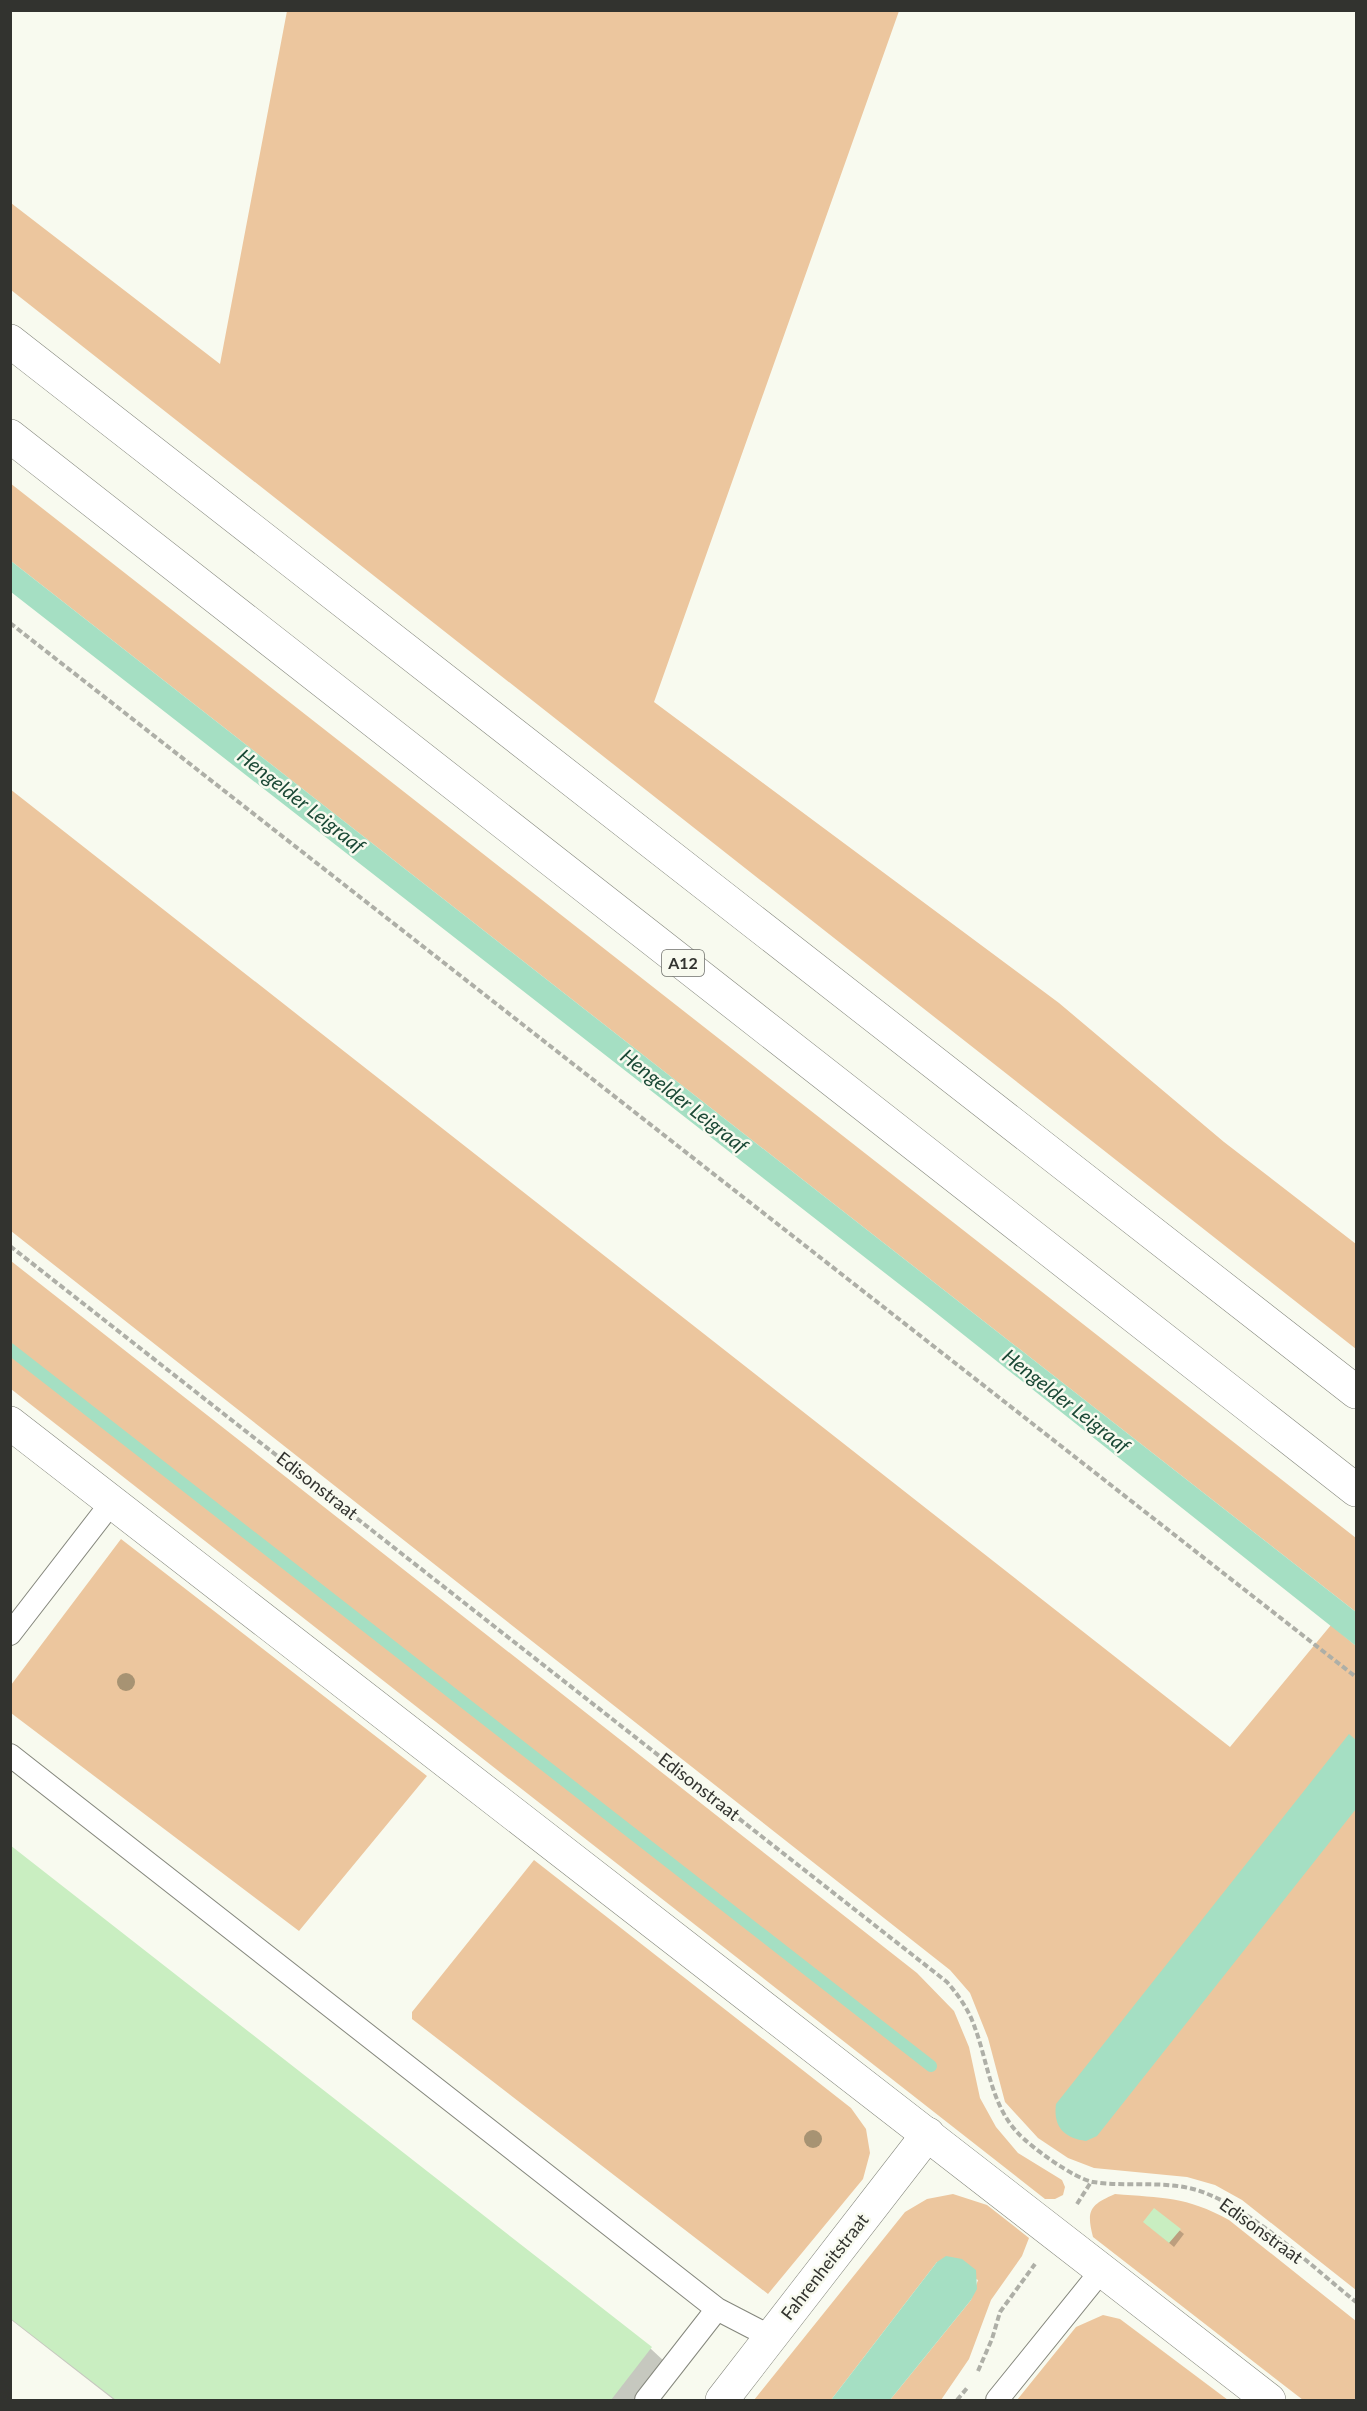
<svg xmlns="http://www.w3.org/2000/svg" width="1367" height="2411" viewBox="0 0 1367 2411" font-family="Lato,sans-serif">
<rect width="100%" height="100%" fill="#f8faef"/>
<path fill="#ecc69e" d="M287 11H899L654 702 1059 1003 1224 1142 1356 1244V1349L11 290V203L220 364Z
M10 483 1356 1538V1612L11 561Z
M10 789 1230 1747 1331 1625 1356 1646V2290L1242 2200 1215 2185 1187 2177 1094 2168 1068 2158 1038 2138 1005 2102 988 2038 970 1993 950 1970 11 1231Z
M11 1261 917 1973 954 2011 969 2047 980 2098 996 2127 1018 2153 1062 2180 1065 2187 1063 2195 1055 2199H1045L11 1389Z
M121 1539 427 1776 299 1931 11 1713V1685Z
M534 1860 851 2108 866 2129 870 2153 863 2179 768 2294 412 2019V2012Z
M953 2194 987 2205 1029 2238 1022 2256 991 2300 969 2359 941 2400H890L971 2300 978 2280 937 2262 831 2400H754L905 2212 927 2199Z
M1115 2194C1162 2198 1186 2196 1229 2220L1356 2321V2400H1303L1093 2237C1086 2210 1090 2205 1115 2194Z
M1103 2315 1120 2319 1228 2400H1017L1076 2327Z"/>
<path fill="#a5dfc3" d="M11 561 1356 1612V1646L926 1305 11 592Z
M1349 1734 1356 1740V1809L1097 2136 1086 2141C1064 2138 1053 2127 1056 2104Z
M946 2256 962 2259 976 2270 977 2289 971 2300 890 2400H831L937 2262Z"/>
<path fill="#0003" d="M10 1847 651 2349 665 2362 635 2400H114L10 2319Z
M1154 2210 1184 2234 1174 2247 1149 2226Z"/>
<g fill="none" stroke-linecap="round" stroke-linejoin="round">
<path stroke="#a5dfc3" stroke-width="12" d="M10 1349 931 2066"/>
</g>
<path fill="#c9eec1" d="M10 1845 652 2347 611 2400H116L10 2318Z
M1154 2208 1181 2229 1169 2243 1143 2222Z"/>
<g fill="none" stroke-linecap="round" stroke-linejoin="round">
<defs>
<path id="service" d="M10 1634 112 1502
M10 1755 717 2309 771 2337
M646 2400 717 2309
M997 2400 1102 2270"/>
<path id="minor" d="M722 2400 928 2134"/>
<path id="tertiary" d="M10 1423 1269 2400"/>
<path id="motorway" d="M10 341 1356 1392
M10 436 1356 1490"/>
</defs>
<use href="#service" stroke="#85877d" stroke-width="24"/>
<use href="#minor" stroke="#85877d" stroke-width="34"/>
<use href="#tertiary" stroke="#85877d" stroke-width="34"/>
<use href="#motorway" stroke="#85877d" stroke-width="34"/>
<path stroke="#aeafa7" stroke-width="4" stroke-dasharray="6 3" stroke-linecap="butt" d="M10 623 1356 1677
M10 1246 947 1982C959 1996 969 2010 975 2028 988 2063 991 2104 1017 2132 1030 2147 1075 2179 1093 2182 1132 2188 1173 2178 1210 2195 1258 2215 1315 2269 1356 2302
M1077 2204 1091 2182
M978 2371 992 2339 1000 2312 1035 2264
M957 2400 968 2387"/>
<use href="#service" stroke="#fff" stroke-width="22"/>
<use href="#minor" stroke="#fff" stroke-width="33"/>
<use href="#tertiary" stroke="#fff" stroke-width="33"/>
<use href="#motorway" stroke="#fff" stroke-width="33"/>
</g>
<g fill="#a79373">
<circle cx="126" cy="1682" r="9"/>
<circle cx="813" cy="2139" r="9"/>
</g>
<g text-anchor="middle" stroke-width="5" stroke-linejoin="round" paint-order="stroke">
<rect fill="#f8faef" stroke="#6d6f69" stroke-width="1.5" x="662" y="950" width="42" height="26" rx="4.5"/>
<g font-size="16" font-weight="bold" fill="#32332f">
<text x="683" y="969">A12</text>
</g>
<g font-size="18" fill="#32332f" stroke="#f8faef">
<text transform="translate(317 1486) rotate(38)" y="6">Edisonstraat</text>
<text transform="translate(699 1787) rotate(38)" y="6">Edisonstraat</text>
<text transform="translate(1261 2231) rotate(36)" y="6">Edisonstraat</text>
<text transform="translate(825 2267) rotate(-52)" y="6">Fahrenheitstraat</text>
</g>
<g font-size="20" font-style="italic" fill="#1b4936" stroke="#f8faef">
<text transform="translate(301 801) rotate(38)" y="7">Hengelder Leigraaf</text>
<text transform="translate(684 1101) rotate(38)" y="7">Hengelder Leigraaf</text>
<text transform="translate(1066 1401) rotate(38)" y="7">Hengelder Leigraaf</text>
</g>
</g>
<rect width="1367" height="2411" fill="none" stroke="#32332f" stroke-width="24"/>
</svg>
